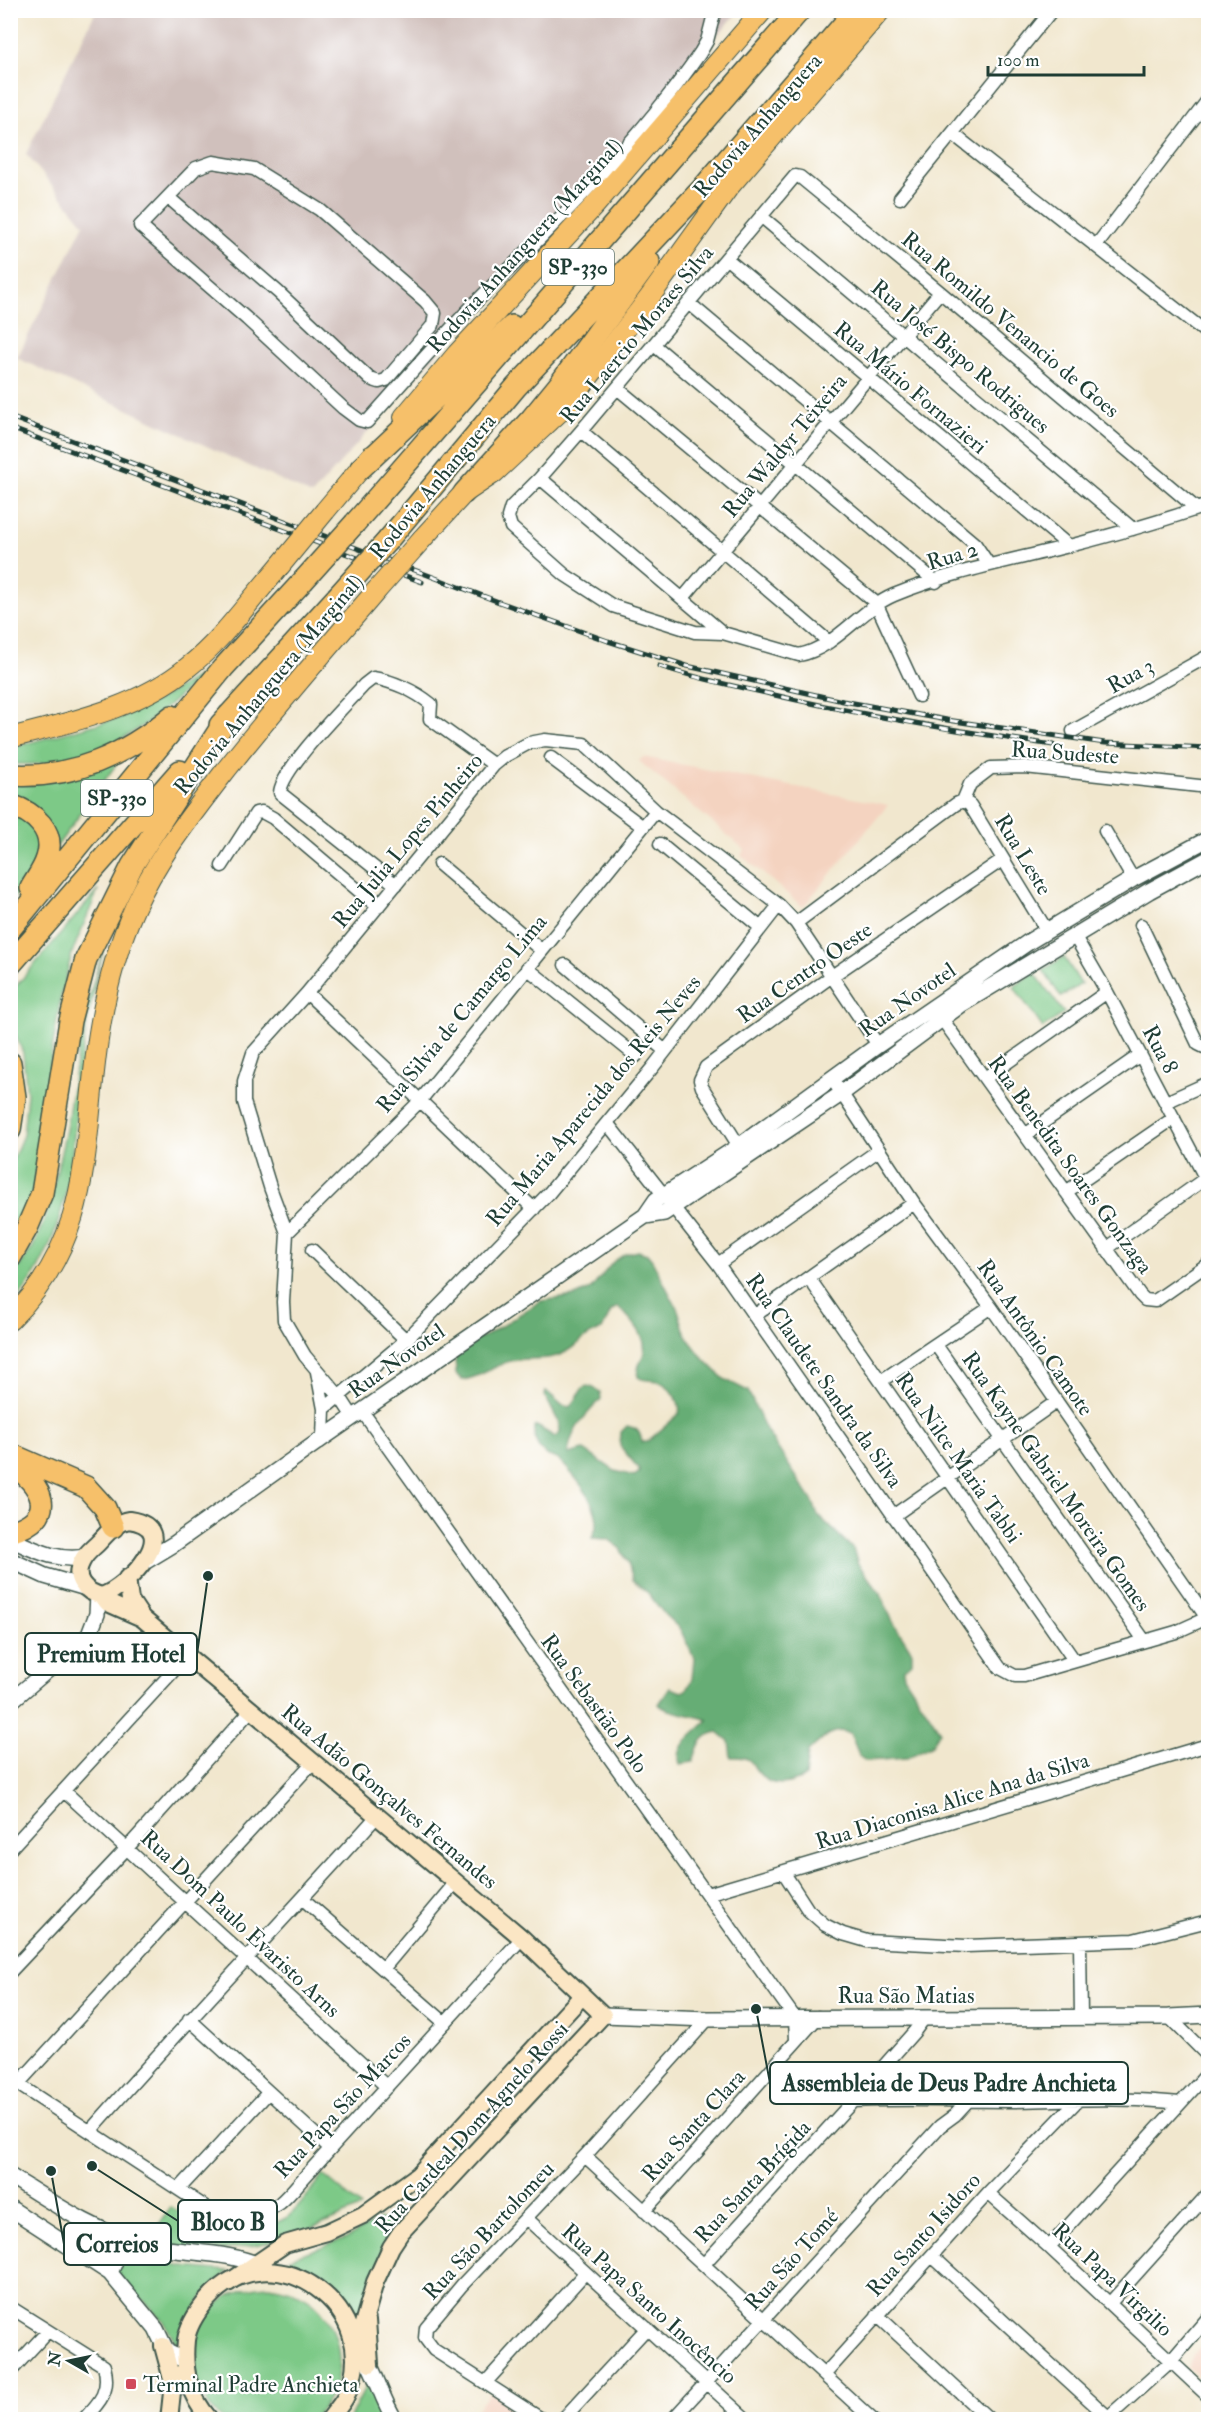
<svg xmlns="http://www.w3.org/2000/svg" width="1219" height="2430" viewBox="0 0 1219 2430" font-family="'IM FELL Double Pica',serif">
<rect width="100%" height="100%" fill="#fff"/>
<filter id="ink" filterUnits="userSpaceOnUse"><feTurbulence type="fractalNoise" baseFrequency=".0167" numOctaves="2"/><feDisplacementMap in="SourceGraphic" scale="12" xChannelSelector="R" yChannelSelector="G"/><feConvolveMatrix kernelMatrix="1 2 1 2 8 2 1 2 1" color-interpolation-filters="sRGB"/></filter>
<filter id="wash" filterUnits="userSpaceOnUse"><feTurbulence type="fractalNoise" baseFrequency=".008" numOctaves="4" result="noise"/><feDisplacementMap in="SourceGraphic" scale="24" xChannelSelector="R" yChannelSelector="G"/><feGaussianBlur stdDeviation="1.35" result="paint"/><feColorMatrix in="noise" values="0 0 0 0 0 0 0 0 0 0 0 0 0 0 0 0 0 1.4 0 .05"/><feComposite in="paint" operator="in"/></filter>
<g filter="url(#wash)">
<rect width="100%" height="100%" fill="#f1e7ce"/>
<path fill="#f4d3c0" d="M643 757 888 805 803 907 741 855 745 850 639 761Z
M1208 2339V2386L1188 2367 1192 2357Z
M490 2393 495 2394 533 2420H468Z"/>
<path fill="#d0c0bc" d="M96 11H739L312 495 17 358 84 224 26 154Z"/>
<path fill="#7dc987" stroke="#4e835e" stroke-width="1.5" d="M203 673C148 730 92 768 11 764L10 748 119 718 160 699Z
M118 762 57 846 11 797V783Z
M11 812 35 823 42 857 24 886 11 901Z
M98 890 72 953 61 996 52 1050 34 1190 11 1243V1164L23 1135 27 1094 23 1053 11 1023V992Z
M104 947C95 984 86 1022 81 1060 71 1151 75 1233 11 1307V1279L33 1247 48 1211 66 1130 82 1021Z
M1064 957 1081 984 1061 997 1043 970Z
M1034 972 1064 1013 1043 1028 1014 987Z
M323 2175 361 2207C314 2230 263 2249 210 2250 190 2251 167 2245 146 2243L171 2207C180 2212 189 2219 199 2224 221 2235 266 2230 286 2218 298 2211 314 2186 323 2175Z
M380 2219 391 2226 396 2235 362 2324C342 2285 325 2271 282 2261L349 2237Z
M135 2257 183 2267 229 2271C200 2295 193 2307 182 2343L175 2342 163 2320 115 2272C118 2261 124 2259 135 2257Z
M269 2286C283 2288 296 2291 308 2299 348 2326 350 2394 309 2419H223C182 2388 184 2328 225 2298 238 2289 254 2287 269 2286Z
M369 2380 391 2419 349 2420Z"/>
<path fill="#66ad74" stroke="#427554" stroke-width="1.5" d="M638 1251 647 1254 652 1260 678 1310 686 1336 703 1358 724 1379 748 1391 767 1432 813 1502 818 1515 853 1549 858 1564 880 1593 893 1622 912 1652V1662L903 1670 904 1676 940 1731 932 1745 907 1758 866 1761 860 1757 850 1733C832 1726 820 1741 808 1752L805 1777C788 1785 771 1789 758 1772 755 1769 753 1763 749 1760 744 1756 737 1757 731 1757L729 1741 718 1732C700 1735 698 1746 693 1762L680 1764C674 1745 696 1732 708 1720 695 1715 664 1712 659 1704L670 1688 682 1692 686 1690 692 1679 694 1658 680 1629 665 1615 648 1593 633 1580 628 1562 619 1547 608 1539 592 1538C594 1533 598 1526 597 1520 594 1498 575 1476 560 1461 556 1457 552 1458 547 1455 538 1451 533 1437 534 1427L537 1426 555 1437 560 1433 559 1423 545 1396 546 1391 562 1405 569 1407C583 1398 577 1376 600 1392L601 1399C585 1416 570 1430 568 1454L584 1450 615 1471 634 1476 639 1473V1469L620 1446 621 1432 627 1426C638 1428 640 1432 642 1442H647L679 1414C682 1404 669 1384 658 1381 651 1379 645 1382 638 1377 636 1363 643 1363 644 1351 647 1336 629 1317 618 1307L611 1311 602 1330C585 1334 577 1347 562 1354 545 1362 527 1356 510 1361 493 1366 480 1378 462 1380L456 1374 455 1355 452 1349 487 1335 541 1301 575 1296 591 1289 613 1262 625 1254Z"/>
</g>
<g filter="url(#ink)">
<g fill="none" stroke-linecap="round" stroke-linejoin="round">
<defs>
<path id="minor" d="M953 134 1208 334
M169 198 278 292 370 379 379 382 386 380 433 325 435 313 425 301 320 210 254 169 213 162 196 168 140 226 247 319 343 408 359 420 367 422C406 379 443 335 484 294 559 220 640 140 700 53L707 41 715 10
M900 198 1052 10
M762 217 1133 529
M1096 246 1208 100
M727 259 1069 546
M689 303 975 544 989 565
M654 345 936 582
M617 388 876 603 919 696
M581 431 829 642
M540 478 723 633
M1197 509 940 292 800 177 795 176 581 431 540 478 511 507 508 517 511 527 565 575 613 606 695 632 723 633 799 655C836 648 859 610 894 595 950 572 1010 561 1069 546 1116 534 1163 521 1208 505
M683 598 940 292
M1073 731 1208 656
M551 758 643 827
M963 801 970 805 1047 931
M1105 831 1133 879
M660 844 761 928
M439 864 541 950
M222 866 256 813 262 812 273 818 378 907
M396 885 280 793C281 769 345 706 364 685L373 678C393 681 415 691 431 704L430 719 494 765
M796 923 956 804 963 801 970 784 991 768 1025 767 1208 787
M1141 925 1198 1044 1204 1047H1208
M1074 935 1107 992 1208 1183
M565 965 664 1050
M527 968 636 1056
M307 993 534 1209
M937 1012 1140 1295 1145 1300 1155 1301 1208 1264
M985 1078 1107 992
M1166 1102 1208 1083
M607 1123 718 1264 1000 1668 1015 1676H1024L1176 1632 1207 1618 991 1307 914 1203 832 1079
M1025 1135 1140 1055
M739 1146 702 1087 700 1080 706 1067 832 976 1002 860
M1066 1192 1174 1118
M287 1233 419 1102 656 811
M1106 1249 1206 1178
M312 1250 406 1340
M718 1264 879 1150
M809 1278 1074 1660
M754 1316 914 1203
M936 1345 1144 1640
M317 1372 324 1409 323 1438
M881 1381 991 1307
M324 1409 406 1340 549 1193 653 1067 779 905
M362 1411 795 2018 796 2040
M353 1417 340 1397 305 1356 284 1320 283 1302 287 1233 271 1190 244 1102V1081L253 1053 307 993 494 765 505 756 529 743 545 740 584 744 656 811 779 905 796 923 878 1045
M893 1516 1056 1402
M64 1791 387 2087
M10 1849 188 1655
M784 1873 808 1910 825 1925 843 1934 867 1941 966 1946 1133 1940 1208 1921
M707 1894 1208 1745
M303 1899 445 2023
M1080 1942 1081 2017
M383 1969 456 1882
M10 1972 128 1847 252 1709
M1169 2017 1208 2056
M189 2019 330 2148
M875 2077 890 2099
M10 2079 213 2212C231 2217 265 2215 280 2203 287 2197 294 2189 300 2182L522 1938
M18 2084 314 1761
M853 2101C907 2098 961 2101 1014 2101 1070 2100 1125 2097 1180 2103
M91 2130C185 2023 283 1921 378 1815
M585 2156 873 2420
M179 2189 268 2093
M988 2193 1049 2247 1208 2396
M644 2211 818 2017
M526 2218 747 2420
M1049 2247 1208 2073
M932 2256 1108 2417
M704 2264 853 2101 914 2032 925 2017
M1110 2303 1208 2194
M10 2307 104 2366C111 2391 100 2402 83 2420
M877 2315 990 2420
M10 2372 48 2331
M825 2374 988 2193 1077 2101
M486 2382 585 2273
M543 2420 434 2350 425 2338 426 2328 462 2285 585 2156 708 2019
M562 2420 647 2328
M672 2420 940 2126 955 2115 968 2101
M1105 2420 1171 2361 1208 2318"/>
<path id="tertiary" d="M645 1216 664 1213 841 1094 962 1004 1149 891 1208 859
M10 1539C35 1550 57 1562 85 1557
M10 1560 45 1576 83 1587
M146 1561 174 1544 323 1438 645 1216 656 1200 739 1146 878 1045 1030 941 1133 879 1208 839
M10 1702 89 1635 97 1614 98 1595
M603 2015 708 2019 1169 2017 1208 2015
M10 2176C53 2203 96 2233 145 2245 188 2255 224 2249 266 2268
M10 2208 110 2273 156 2329 167 2352 184 2360
M110 2273 118 2254 133 2242
M364 2355C377 2375 381 2398 395 2420"/>
<path id="secondary" d="M129 1520C185 1528 128 1587 102 1596 85 1592 72 1578 82 1561 85 1554 93 1548 98 1543 108 1533 115 1522 129 1520Z
M127 1578 130 1600 142 1618 522 1938 603 2015 401 2232 391 2247 375 2282 361 2331 353 2340
M102 1596 108 1603 142 1618
M228 2283 285 2244 327 2232 363 2215 418 2175 582 1996
M367 2320 370 2364
M163 2346 173 2383
M169 2420 173 2383 185 2370
M210 2420C189 2395 183 2372 186 2340 188 2325 198 2311 207 2300 271 2225 390 2311 345 2398 341 2405 334 2413 329 2420"/>
<path id="trunk" d="M404 417 457 354 595 205 763 10
M325 511 371 456
M422 539 464 493 494 473 568 404 649 298 728 188 881 10
M10 738C71 722 138 708 188 667 221 641 246 605 274 573
M10 1320C96 1235 82 1141 99 1033 106 990 117 947 135 907 157 858 190 817 222 775 271 712 324 652 376 591"/>
<path id="motorway" d="M361 468 512 326
M464 493 532 418 559 385 649 262
M355 523 800 10
M388 540 516 387 701 190 856 10
M220 725 337 597
M10 775C73 779 125 755 172 716
M10 805C34 812 56 831 47 858 44 869 36 879 31 888
M10 929 223 668 303 581
M10 965 180 771
M10 1063 15 1097 10 1130
M10 1258 27 1228 42 1193 70 1021 86 959 132 866 229 715
M10 1454 86 1487 105 1508 113 1527
M10 1463C43 1486 60 1517 10 1532"/>
</defs>
<use href="#minor" stroke="#3e564b" stroke-width="15"/>
<use href="#tertiary" stroke="#3e564b" stroke-width="18"/>
<use href="#secondary" stroke="#3e564b" stroke-width="20"/>
<use href="#trunk" stroke="#3e564b" stroke-width="22"/>
<use href="#motorway" stroke="#3e564b" stroke-width="24"/>
<use href="#minor" stroke="#fff" stroke-width="12"/>
<use href="#tertiary" stroke="#fff" stroke-width="15"/>
<use href="#secondary" stroke="#fbe6c4" stroke-width="16"/>
<use href="#trunk" stroke="#f6c06b" stroke-width="20"/>
<use href="#motorway" stroke="#f6c06b" stroke-width="21"/>
<defs>
<path id="rail" d="M10 417 499 602 608 641 687 666 843 701 947 720 1105 743 1208 748
M10 428 422 582
M659 666C695 678 733 686 770 694 864 716 958 731 1053 745"/>
</defs>
<use href="#rail" stroke="#1f3d34" stroke-width="5"/>
<use href="#rail" stroke="#fff" stroke-width="3" stroke-dasharray="9" stroke-linecap="butt"/>
<defs>
<path id="trunk-bridge" d="M274 573 325 511
M376 591 422 539"/>
<path id="motorway-bridge" d="M303 581 355 523
M337 597 388 540"/>
</defs>
<use href="#trunk-bridge" stroke="#3e564b" stroke-width="22" stroke-linecap="butt"/>
<use href="#motorway-bridge" stroke="#3e564b" stroke-width="24" stroke-linecap="butt"/>
<use href="#trunk-bridge" stroke="#f6c06b" stroke-width="20"/>
<use href="#motorway-bridge" stroke="#f6c06b" stroke-width="21"/>
</g>
</g>
<rect fill="#d1495b" stroke="#fff" stroke-width="2" x="125" y="2378" width="12" height="12" rx="3"/>
<g text-anchor="middle" stroke-width="4.5" stroke-linejoin="round" paint-order="stroke">
<g fill="#fff" stroke="#627771" stroke-width="1.5">
<rect x="542" y="249" width="72" height="36" rx="4.5"/>
<rect x="81" y="780" width="72" height="36" rx="4.5"/>
</g>
<g font-size="21" font-weight="bold" fill="#1f3d34">
<text x="578" y="274">SP-330</text>
<text x="117" y="805">SP-330</text>
</g>
<g font-size="22" fill="#1f3d34" stroke="#fff">
<text transform="translate(757 125) rotate(-49)" y="8">Rodovia Anhanguera</text>
<text transform="translate(524 245) rotate(-48)" y="8">Rodovia Anhanguera (Marginal)</text>
<text transform="translate(1011 324) rotate(40)" y="8">Rua Romildo Venancio de Goes</text>
<text transform="translate(636 334) rotate(-50)" y="8">Rua Laercio Moraes Silva</text>
<text transform="translate(961 356) rotate(40)" y="8">Rua José Bispo Rodrigues</text>
<text transform="translate(911 387) rotate(40)" y="8">Rua Mário Fornazieri</text>
<text transform="translate(784 445) rotate(-50)" y="8">Rua Waldyr Teixeira</text>
<text transform="translate(432 486) rotate(-50)" y="8">Rodovia Anhanguera</text>
<text transform="translate(952 555) rotate(-17)" y="8">Rua 2</text>
<text transform="translate(1130 675) rotate(-29)" y="8">Rua 3</text>
<text transform="translate(268 684) rotate(-50)" y="8">Rodovia Anhanguera (Marginal)</text>
<text transform="translate(1065 752) rotate(4)" y="8">Rua Sudeste</text>
<text transform="translate(407 840) rotate(-50)" y="8">Rua Julia Lopes Pinheiro</text>
<text transform="translate(1024 854) rotate(59)" y="8">Rua Leste</text>
<text transform="translate(804 972) rotate(-35)" y="8">Rua Centro Oeste</text>
<text transform="translate(907 999) rotate(-35)" y="8">Rua Novotel</text>
<text transform="translate(461 1013) rotate(-50)" y="8">Rua Silvia de Camargo Lima</text>
<text transform="translate(1161 1049) rotate(62)" y="8">Rua 8</text>
<text transform="translate(593 1100) rotate(-50)" y="8">Rua Maria Aparecida dos Reis Neves</text>
<text transform="translate(1071 1164) rotate(54)" y="8">Rua Benedita Soares Gonzaga</text>
<text transform="translate(1036 1337) rotate(55)" y="8">Rua Antônio Camote</text>
<text transform="translate(396 1360) rotate(-35)" y="8">Rua Novotel</text>
<text transform="translate(825 1380) rotate(55)" y="8">Rua Claudete Sandra da Silva</text>
<text transform="translate(959 1457) rotate(55)" y="8">Rua Nilce Maria Tabbi</text>
<text transform="translate(1057 1481) rotate(55)" y="8">Rua Kayne Gabriel Moreira Gomes</text>
<text transform="translate(595 1703) rotate(54)" y="8">Rua Sebastião Polo</text>
<text transform="translate(390 1796) rotate(40)" y="8">Rua Adão Gonçalves Fernandes</text>
<text transform="translate(952 1800) rotate(-17)" y="8">Rua Diaconisa Alice Ana da Silva</text>
<text transform="translate(241 1923) rotate(43)" y="8">Rua Dom Paulo Evaristo Arns</text>
<text x="906" y="2003">Rua São Matias</text>
<text transform="translate(342 2105) rotate(-47)" y="8">Rua Papa São Marcos</text>
<text transform="translate(693 2125) rotate(-48)" y="8">Rua Santa Clara</text>
<text transform="translate(471 2127) rotate(-48)" y="8">Rua Cardeal Dom Agnelo Rossi</text>
<text transform="translate(752 2181) rotate(-47)" y="8">Rua Santa Brígida</text>
<text transform="translate(488 2230) rotate(-47)" y="8">Rua São Bartolomeu</text>
<text transform="translate(923 2234) rotate(-48)" y="8">Rua Santo Isidoro</text>
<text transform="translate(791 2259) rotate(-48)" y="8">Rua São Tomé</text>
<text transform="translate(1113 2279) rotate(43)" y="8">Rua Papa Virgilio</text>
<text transform="translate(650 2303) rotate(42)" y="8">Rua Papa Santo Inocêncio</text>
</g>
<g font-size="22" fill="#1f3d34" stroke="#fff" text-anchor="start">
<text x="143" y="2392">Terminal Padre Anchieta</text>
</g>
</g>
<path fill="none" stroke="#1f3d34" stroke-width="2" d="M208 1576L197 1654M756 2009L770 2083M92 2166L178 2221M51 2171L64 2244"/>
<g fill="#1f3d34" stroke="#fff" stroke-width="2">
<circle cx="208" cy="1576" r="6"/>
<circle cx="756" cy="2009" r="6"/>
<circle cx="92" cy="2166" r="6"/>
<circle cx="51" cy="2171" r="6"/>
</g>
<g fill="#fff" stroke="#1f3d34" stroke-width="2">
<rect x="25" y="1633" width="172" height="42" rx="6"/>
<rect x="770" y="2062" width="358" height="42" rx="6"/>
<rect x="178" y="2200" width="99" height="42" rx="6"/>
<rect x="64" y="2223" width="107" height="42" rx="6"/>
</g>
<g font-size="24" text-anchor="middle" font-weight="bold" fill="#1f3d34">
<text x="111" y="1662">Premium Hotel</text>
<text x="949" y="2091">Assembleia de Deus Padre Anchieta</text>
<text x="228" y="2230">Bloco B</text>
<text x="117" y="2252">Correios</text>
</g>
<rect width="1219" height="2430" fill="none" stroke="#fff" stroke-width="36"/>
<g transform="translate(69 2361) rotate(279)" stroke="#ffffff" stroke-width="4.5" paint-order="stroke">
<path d="M0-4.5L10 22L0 15L-10 22Z" fill="#1f3d34"/>
<text y="-9" font-size="16" font-weight="bold" text-anchor="middle" fill="#1f3d34">N</text>
</g>
<path d="M988 66v9h156v-9" fill="none" stroke="#1f3d34" stroke-width="3"/>
<text x="997" y="66" font-size="18" fill="#1f3d34" stroke="#ffffff" stroke-width="4.5" paint-order="stroke">100 m</text>
</svg>
